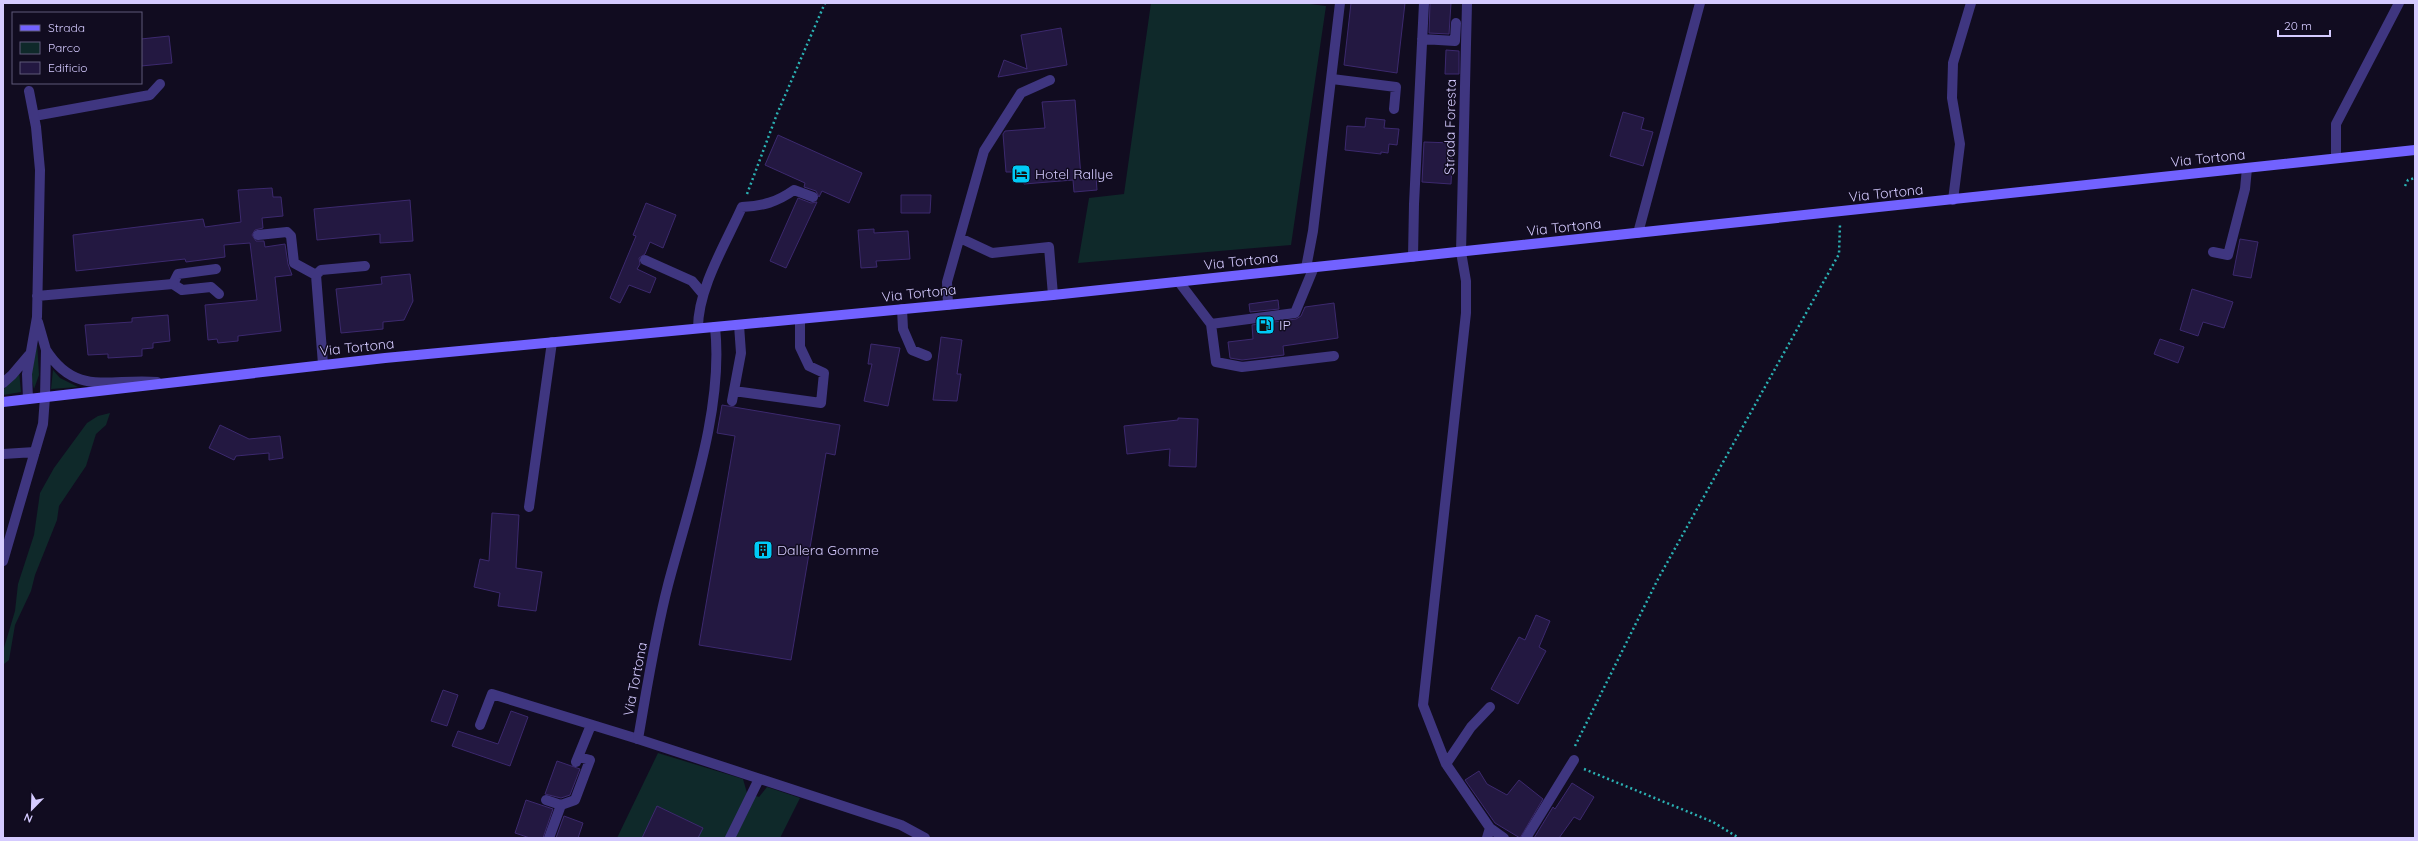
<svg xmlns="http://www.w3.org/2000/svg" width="2418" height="841" viewBox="0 0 2418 841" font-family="Quicksand,sans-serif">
<rect width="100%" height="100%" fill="#110c20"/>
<path fill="#0f292a" d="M1151 3H1302L1326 6 1291 245 1078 263 1089 198 1124 194Z
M37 342 39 375 34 389 31 376Z
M53 370 60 378 78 387 51 389Z
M19 371 21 392 3 395V390Z
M110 413 106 425 96 434 86 466 59 506 57 520 35 575 31 591 15 625 9 660 4 664 3 651 15 611 18 584 34 535 40 493 54 468 87 423 98 416Z
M658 753 743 779 747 793 759 797 767 787 800 798 780 838H617Z"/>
<path fill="#231841" stroke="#3c296e" d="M1351 3H1405L1397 73 1344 65Z
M1430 3H1451L1449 34 1429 33Z
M1061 28 1067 65 998 77 1004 60 1027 69 1021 35Z
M169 36 172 63 141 66V39Z
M1446 50 1459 51V74H1445Z
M1075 100 1081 177 1096 176 1097 190 1074 192 1073 180 1024 184 1023 180 1014 181 1013 172H1006L1003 134 1005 131 1045 128 1042 102Z
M1623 112 1644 118 1641 129 1653 132 1643 166 1610 156Z
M1366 118 1385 120 1384 128 1399 129 1397 145 1389 144 1388 153 1381 152V154L1345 150 1347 126 1365 127Z
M778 135 862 173 849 203 822 191 819 197 816 191 804 187 805 183 765 165Z
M1424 142 1453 143 1451 184 1422 182Z
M272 188 273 197H281L283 216 262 218 263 228 255 230 252 235 256 241H264L265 247 285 244 288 264 292 275 275 277 281 331 238 336V341L218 343 217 339 208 340 205 305 257 300 250 243 224 245 225 257 186 262 185 259 76 271 73 235 203 219 205 227 241 222 238 190Z
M901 195H931L930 213H901Z
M798 198 811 203 817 202 786 268 770 261Z
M410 200 413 241 380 243V234L317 240 314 209Z
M646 203 676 215 663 248 650 242 645 254 639 258 640 264 637 269 656 278 650 293 629 285 620 303 610 298 636 236 633 235Z
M874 229V233L908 231 910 259 876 261 877 267 861 268 858 230Z
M2240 239 2258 242 2251 278 2233 275Z
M410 274 413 301 404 320 383 322V329L341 333 336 289 382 284 381 277Z
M2192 289 2233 302 2224 328 2203 322 2198 336 2180 330Z
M1278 300 1279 309 1250 312 1249 304Z
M1334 303 1338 338 1283 346 1284 355 1242 360 1230 358 1228 342 1253 339 1252 325 1296 319 1301 316 1305 307Z
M168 315 170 341 153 343V348L142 349V356L108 358V354L88 355 85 325 132 322V318Z
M941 337 962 340 957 374H961L957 401 933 400Z
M2160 339 2184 347 2178 363 2154 354Z
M871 344 900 348 888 406 864 401 872 364H868Z
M722 405 840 425 835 455 826 453 791 660 699 645 735 436 717 433Z
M1178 418 1198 419 1196 467 1169 466 1170 449 1127 454 1124 426 1178 420Z
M220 425 249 439 280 436 283 458 269 460V453L236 456 234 460 209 448Z
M492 513 519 515 516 568 542 572 536 611 498 606 500 593 474 587 480 559 489 561Z
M1536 615 1550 621 1539 647 1546 651 1518 704 1491 689 1519 637 1525 640Z
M443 690 458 695 447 726 431 721Z
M511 711 528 717 510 766 452 746 458 731 498 744Z
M557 761 580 769 570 795 561 798 545 794Z
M1479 771 1487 784 1507 795 1519 780 1543 799 1520 838 1495 823 1465 780Z
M1572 783 1594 797 1580 820 1574 817 1559 838H1534L1553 807 1555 809Z
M526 800 553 809 543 838H530L515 833Z
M657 806 703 828 698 838H642Z
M564 816 583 823 578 838H556Z"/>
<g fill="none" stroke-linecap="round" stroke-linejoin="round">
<path stroke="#2bb1b3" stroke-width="2.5" stroke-dasharray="2 3" stroke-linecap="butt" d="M2405 186 2408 180 2415 178
M747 194 777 114 825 3
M1575 746 1658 579 1839 254 1840 224
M1584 769 1713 822 1739 838"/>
<path stroke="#3f3680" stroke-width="10" d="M1422 39 1455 41 1456 23
M1332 79 1396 87 1394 109
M34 116 150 95 160 84
M1638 233 1700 3
M258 235 287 232 291 236 294 263 316 275
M960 238 992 253 1049 247 1053 295
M1461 252 1466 281V313L1423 705 1446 764 1490 828 1487 838
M2213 252 2228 255 2245 189 2247 168
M1413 257 1414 204 1424 3
M645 260 692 281 703 294
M1306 268 1313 231 1340 3
M216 269 178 274 173 284 182 290 211 287 219 294
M1179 282 1211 324 1295 313 1314 267
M948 305 947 282 984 151 1021 93 1050 80
M902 309 903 329 912 350 927 356
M1211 324 1216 362 1242 367 1334 356
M698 328C698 288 726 243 742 207 763 206 777 202 794 190L813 197
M323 364 316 275 321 270 365 266
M734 391 821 403 824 373 809 366 800 347V319
M732 401 741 353 739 325
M3 454 35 452
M529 507 552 342
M3 561 43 424 45 397
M480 725 492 694 638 739
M576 762 591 725
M1446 764 1471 727 1490 707
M546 800 561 805
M1490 828 1504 838
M549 838 561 805 575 800 590 760 579 757
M730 838 759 779
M1526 838 1574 760"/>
<path stroke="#3f3680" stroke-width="10" d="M2336 158V124L2399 3
M1953 200 1960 144 1952 98 1953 63 1971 3
M1461 252 1467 3
M37 296 173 284
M38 322 46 350 45 397
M715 327C724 409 689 505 668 585 655 635 647 688 638 739L901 825 925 838
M46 350C76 397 109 378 157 382
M3 383 12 375 29 355
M28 399 27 374 37 317 40 170 36 127 29 91"/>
<path stroke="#7262ff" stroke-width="10" d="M3 402 385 358 1053 295 2415 150"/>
</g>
<defs>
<symbol id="hotel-square" viewBox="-11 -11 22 22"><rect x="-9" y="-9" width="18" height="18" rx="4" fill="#00caf6" stroke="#110c20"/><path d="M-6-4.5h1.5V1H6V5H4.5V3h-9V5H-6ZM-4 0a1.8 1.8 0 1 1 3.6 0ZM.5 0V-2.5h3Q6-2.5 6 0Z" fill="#111"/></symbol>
<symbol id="fuel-square" viewBox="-11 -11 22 22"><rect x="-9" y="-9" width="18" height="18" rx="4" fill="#00caf6" stroke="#110c20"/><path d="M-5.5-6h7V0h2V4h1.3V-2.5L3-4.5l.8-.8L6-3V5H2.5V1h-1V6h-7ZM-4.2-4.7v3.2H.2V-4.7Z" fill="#111"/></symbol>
<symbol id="building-square" viewBox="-11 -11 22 22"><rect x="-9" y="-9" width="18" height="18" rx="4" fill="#00caf6" stroke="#110c20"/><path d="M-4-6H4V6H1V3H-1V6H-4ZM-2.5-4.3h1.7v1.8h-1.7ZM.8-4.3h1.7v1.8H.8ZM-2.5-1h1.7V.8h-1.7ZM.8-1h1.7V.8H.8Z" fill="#111"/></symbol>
</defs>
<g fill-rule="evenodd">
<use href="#hotel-square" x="1010" y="163" width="22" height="22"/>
<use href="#fuel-square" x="1254" y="314" width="22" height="22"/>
<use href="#building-square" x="752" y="539" width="22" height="22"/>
</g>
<g text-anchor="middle" stroke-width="3" stroke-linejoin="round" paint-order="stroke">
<g font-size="14" fill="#d5cbff" stroke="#110c20">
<text transform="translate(1450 127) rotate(-89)" y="5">Strada Foresta</text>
<text transform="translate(2208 158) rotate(-6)" y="5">Via Tortona</text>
<text transform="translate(1886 193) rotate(-6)" y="5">Via Tortona</text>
<text transform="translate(1564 227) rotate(-6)" y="5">Via Tortona</text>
<text transform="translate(1241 261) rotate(-6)" y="5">Via Tortona</text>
<text transform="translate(919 293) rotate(-6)" y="5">Via Tortona</text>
<text transform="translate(357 347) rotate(-6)" y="5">Via Tortona</text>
<text transform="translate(635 679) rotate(-79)" y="5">Via Tortona</text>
</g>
<g font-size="14" fill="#d5cbff" stroke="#110c20" text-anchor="start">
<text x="1035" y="179">Hotel Rallye</text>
<text x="1279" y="330">IP</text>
<text x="777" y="555">Dallera Gomme</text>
</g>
</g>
<rect width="2418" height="841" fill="none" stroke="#d5cbff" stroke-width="8"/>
<rect x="12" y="12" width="130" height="72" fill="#110c20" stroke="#5f5879"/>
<rect x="20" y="25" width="20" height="6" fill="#7262ff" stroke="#5f5879"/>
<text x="48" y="32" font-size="12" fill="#d5cbff">Strada</text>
<rect x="20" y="42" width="20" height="12" fill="#0f292a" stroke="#5f5879"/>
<text x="48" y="52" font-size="12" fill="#d5cbff">Parco</text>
<rect x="20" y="62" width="20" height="12" fill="#231841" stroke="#5f5879"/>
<text x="48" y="72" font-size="12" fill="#d5cbff">Edificio</text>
<g transform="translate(32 809) rotate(203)" stroke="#110c20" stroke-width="3" paint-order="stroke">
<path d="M0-3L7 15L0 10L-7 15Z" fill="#d5cbff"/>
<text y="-6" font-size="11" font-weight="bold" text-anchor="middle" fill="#d5cbff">N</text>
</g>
<path d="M2278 30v6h52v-6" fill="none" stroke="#d5cbff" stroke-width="2"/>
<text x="2284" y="30" font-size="12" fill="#d5cbff" stroke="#110c20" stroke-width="3" paint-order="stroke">20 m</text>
</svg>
